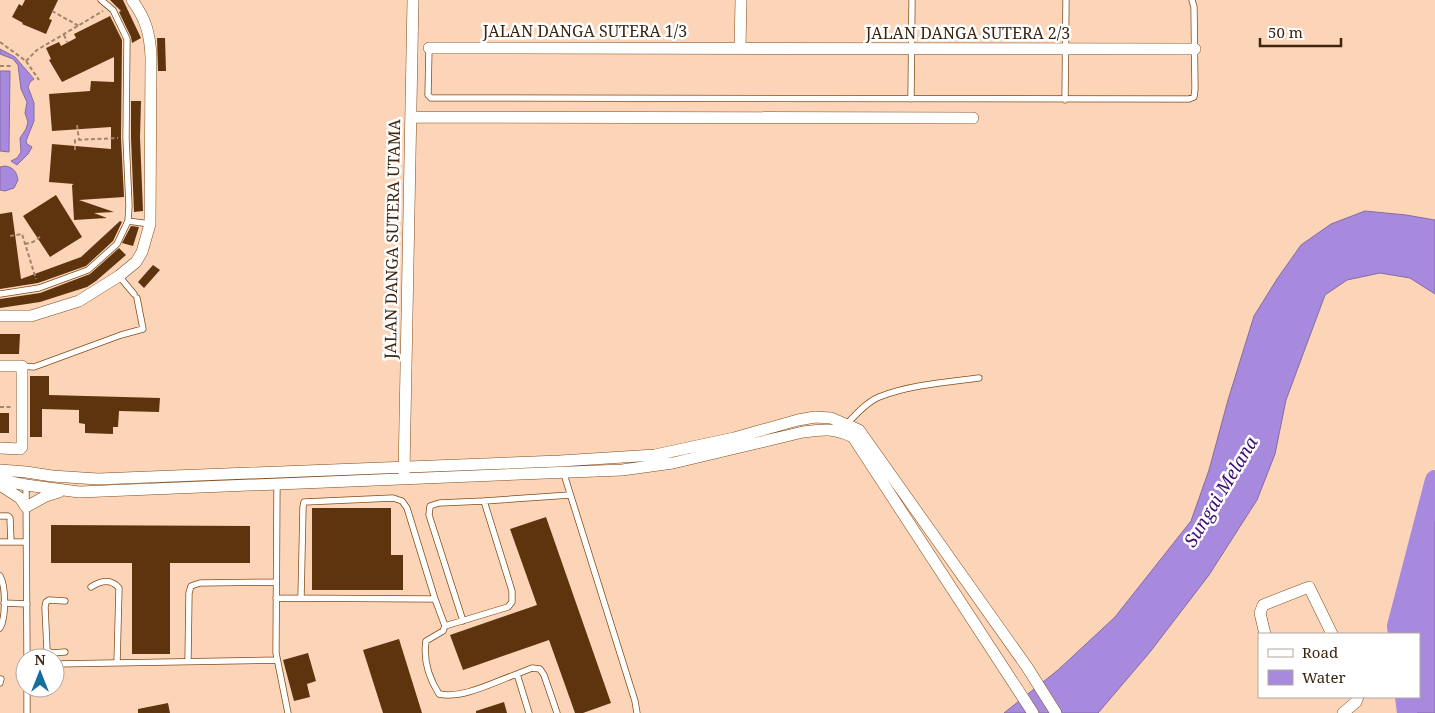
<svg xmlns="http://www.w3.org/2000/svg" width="1435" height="713" viewBox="0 0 1435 713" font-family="'Noto Serif',serif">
<rect width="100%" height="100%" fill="#fcd5b8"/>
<path fill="#a78ade" stroke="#876ba0" d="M0 49 15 57 34 79 30 82 28 87 34 103V121L26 141 27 144 32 147 28 154 17 165 11 161 17 158 21 152 20 138 26 129 28 122 25 113 27 102 21 89 18 65 13 59 0 54Z
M0 71H10L9 152 0 151Z
M5 166C13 167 17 172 18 180L14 188 5 191 0 190V167Z
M1365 211 1406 215 1435 220V294L1410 278 1380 273 1347 280 1325 295 1286 400 1275 454 1257 500 1209 575 1150 652 1098 713H1004L1058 670 1115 617 1191 521 1209 470 1228 400 1254 316 1277 279 1301 245 1331 224Z
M1435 480V713H1407L1405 697H1419V634H1398L1397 626Z"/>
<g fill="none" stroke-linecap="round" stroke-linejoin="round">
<path stroke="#a78ade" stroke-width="20" d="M1398 634 1397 626 1435 480
M1405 697 1407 713"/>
</g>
<path fill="#5d340d" d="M25 0H58L49 19 52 20 46 34 22 24 23 23 12 17 19 4 22 6Z
M110 0H123L141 38 132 43 131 37 119 12 121 11Z
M110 16 122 40 121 138 124 197 79 200 114 212 94 213 107 218 74 220 72 185 74 184 49 182 52 144 111 149V127L52 131 49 94 90 91 91 81 114 82V57L62 82 49 60 51 59 46 48 59 42 61 46 76 38 74 34Z
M157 38H165L166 71H158Z
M131 101H141L140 137 143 211 134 212 131 138Z
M56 195 82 237 50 257 23 216Z
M12 212 21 279 81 257 120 221 122 222 113 241 86 266 38 283 0 289V214Z
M131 226 139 227 133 246 122 243Z
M119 248 126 255 96 281 87 287 40 302 0 308V299L40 293 90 274Z
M153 265 160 270 144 288 138 282Z
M0 334H20L19 354H0Z
M30 376H49V395L160 398 159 412 119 411 118 427H113V434L85 433V424L79 423V410L42 409V437H30Z
M0 413H9V433H0Z
M312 508H391V555H403V590H312Z
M546 517 611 703 583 713H575L549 640 463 670 450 635 537 605 510 529Z
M51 525 250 526V563H170V654H132V563H51Z
M399 639 422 713H383L363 650Z
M308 653 316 681 307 684 310 697 294 701 283 660Z
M504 702 507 713H476V711Z
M168 703 170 713H138V709Z"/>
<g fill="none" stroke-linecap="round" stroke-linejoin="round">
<defs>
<path id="lane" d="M429 48 428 95 431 98 1189 99 1194 97 1195 89 1194 7 1192 0
M911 99 912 0
M1065 100 1066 0
M128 221 150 224
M119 276 134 294
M0 294 39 288 88 270 117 244 128 221 129 206 126 138 127 39 113 10 101 0
M22 366 34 367 121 335 143 329 137 298
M847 424C856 414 867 402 879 397 909 385 947 382 979 378
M563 471 635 701 637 713
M277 483 276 653 288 713
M26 485 27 658
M0 516H8L10 518 11 542
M0 542H26
M0 576C6 586 6 618 0 628
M91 587C100 581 111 578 119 588L117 663
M276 598 435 599 445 626 443 631 426 641C423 660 429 678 439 694 463 699 494 682 517 674L529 713
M301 598 303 507 304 502 393 498 402 501 407 508 435 599
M4 603 27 604
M463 621 429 515 430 506 439 503 484 501
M445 626 508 607 512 602V591L484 501 570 495
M65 652 51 653 47 650 45 607 46 602 49 600 65 601
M188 661 189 593 191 586 200 583 276 582
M55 664 277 660
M517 674 532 668 540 669 544 675 557 713
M0 683 1 679
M27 688V713"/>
<path id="street" d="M429 48 1195 49
M740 48 741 0
M411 117 973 118
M0 316H31L79 301 119 276 136 262 142 252 150 224 151 57C150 34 146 19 132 0
M0 366H22V447L20 449 0 448
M0 470 26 472 52 476 98 479 560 461 655 455 734 438 798 420 815 417 831 418 859 430 1027 667 1056 713
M404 473 413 0
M0 480 26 485 79 492 622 470 673 463 803 432C824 429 834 428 853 437L1033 713
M0 485 20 498 26 507 46 496 59 492
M1265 634 1260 613 1263 605 1309 587 1332 634
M1343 713 1356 702 1358 697"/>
</defs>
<use href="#lane" stroke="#824c19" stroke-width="7"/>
<use href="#street" stroke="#824c19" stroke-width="12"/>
<path stroke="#a3836a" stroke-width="2" stroke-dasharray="4 2.5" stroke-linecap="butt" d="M52 11 79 26
M64 35 67 42
M0 42 26 61 39 80
M26 61 37 50 103 11
M0 66H12
M77 125 79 140
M75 150V140L118 138
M10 236 22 234 36 279
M25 244 33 242 41 236
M0 407H12"/>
<use href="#lane" stroke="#fff" stroke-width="5.5"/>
<use href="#street" stroke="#fff" stroke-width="11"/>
</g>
<g text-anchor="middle" stroke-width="5" stroke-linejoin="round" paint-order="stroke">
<g font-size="16" fill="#3c240f" stroke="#fff">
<text x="585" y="37">JALAN DANGA SUTERA 1/3</text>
<text x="968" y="39">JALAN DANGA SUTERA 2/3</text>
<text transform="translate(392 239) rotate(-89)" y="6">JALAN DANGA SUTERA UTAMA</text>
</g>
<g font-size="18" font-style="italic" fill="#411074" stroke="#fff">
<text transform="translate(1221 492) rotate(-59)" y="6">Sungai Melana</text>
</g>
</g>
<rect x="1258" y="633" width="162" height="65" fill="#ffffff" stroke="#b1a79f"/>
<rect x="1268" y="649" width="25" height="8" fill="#ffffff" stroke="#b1a79f"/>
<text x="1302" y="658" font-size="15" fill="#3c240f">Road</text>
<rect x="1268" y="670" width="25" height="15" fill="#a78ade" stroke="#b1a79f"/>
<text x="1302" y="683" font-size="15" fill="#3c240f">Water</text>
<g transform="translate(40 673)"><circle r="24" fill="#ffffff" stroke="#b1a79f"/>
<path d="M0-4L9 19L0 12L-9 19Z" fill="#166e9e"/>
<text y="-8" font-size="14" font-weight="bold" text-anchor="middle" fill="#3c240f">N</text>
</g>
<path d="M1260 38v8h81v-8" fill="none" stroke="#3c240f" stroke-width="2.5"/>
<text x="1268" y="38" font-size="15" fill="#3c240f" stroke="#ffffff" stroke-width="4" paint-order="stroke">50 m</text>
</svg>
